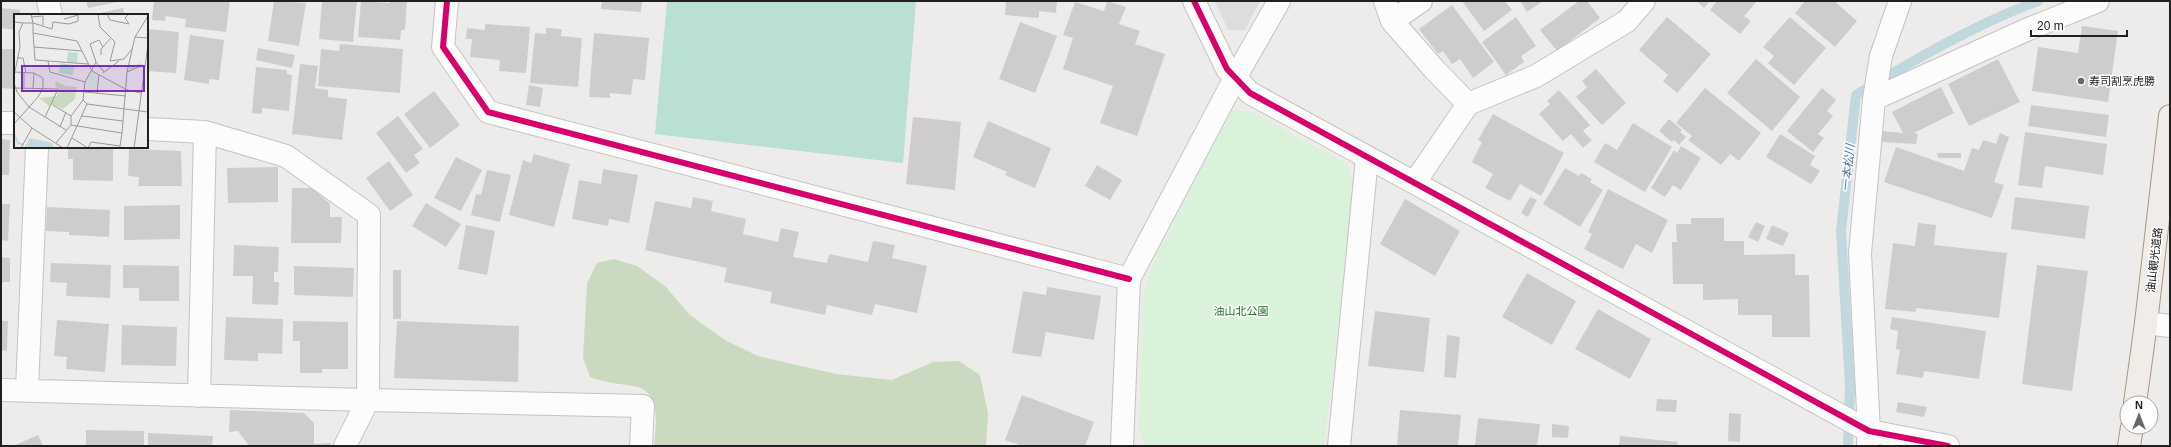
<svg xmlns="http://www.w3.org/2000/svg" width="2171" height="447" font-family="Arial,'Noto Sans JP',sans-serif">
	<rect width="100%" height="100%" fill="#eeecea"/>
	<path fill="#cadac1" d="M614,259L637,266L665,286L690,315L725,340L758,356L836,374L892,380L933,362L959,361L980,375L988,414L986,446H654C656,425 662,390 633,386C616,383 606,383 590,377L583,358L587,283L597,263Z"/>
	<path fill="#daf1da" d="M1231,111H1250L1347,164L1355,184L1324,446H1145L1139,429L1142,298L1150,269Z"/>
	<path fill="#b9e0d0" d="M667,1H916L903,163L655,134Z"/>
	<path fill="#dedddc" d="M1215,1H1260L1245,30H1228Z"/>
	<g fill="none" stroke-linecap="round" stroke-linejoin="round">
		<path stroke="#c0d8de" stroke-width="10" d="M1848,446L1850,386L1841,231L1856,95C1914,60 1974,25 2038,1"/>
	</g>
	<path fill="#cfcdcb" d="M86,1H116L117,2L88,8Z
		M154,1H230L226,32L185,27L186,19L166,16L165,21L152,20Z
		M274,1L306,3L299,46L268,41Z
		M322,1H357L353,42L319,39Z
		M361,1L390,3V1H407L405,30H401L400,40L358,37Z
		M602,1H642L641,12L601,9Z
		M1006,1H1057L1056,13L1039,11V18L1005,15Z
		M1107,1L1126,7L1119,24L1140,31L1135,44L1165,54L1137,136L1100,123L1113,86L1063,69L1073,38L1063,35L1075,2L1104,11Z
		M1462,1H1505L1512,10L1484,31Z
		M1520,1H1543L1527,12Z
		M1579,1H1587L1600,18L1557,51L1540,30Z
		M1697,1H1710L1704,8Z
		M1717,1H1757L1744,16L1751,21L1740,34L1710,10Z
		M1805,1H1834L1857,21L1835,47L1795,13Z
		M1452,5L1494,62L1473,78L1460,59L1452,64L1443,51L1438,54L1419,29Z
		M1,8L20,10V15H15V30L1,28Z
		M123,8L125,15H96V14Z
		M1516,17L1536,46L1521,56L1524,62L1506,75L1482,42Z
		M1667,17L1711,54L1677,93L1663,81L1668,75L1639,50Z
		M1790,17L1826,48L1794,85L1768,63L1774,56L1763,47Z
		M1020,22L1057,36L1035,93L999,79Z
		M485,24L530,27L526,73L499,71L500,60L470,57L472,39H466L467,28L485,30Z
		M2082,26L2118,31L2108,102L2032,91L2038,47L2078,53Z
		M546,28L562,29L561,36L582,38L578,87L530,83L535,33L546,34Z
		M147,29L179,32L176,73L147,71Z
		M594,33L649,38L645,80L633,79L631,95L610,93V98L589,97Z
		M190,35L224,40L219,80L209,79V84L184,80Z
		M340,44L403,49L400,93L318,86L321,49L339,51Z
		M258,48L295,55L292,68L256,60Z
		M1,49H15V89L1,88Z
		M1756,59L1800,97L1772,131L1727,93Z
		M1998,59L2020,102L1969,126L1948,84Z
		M300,64L318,66L315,88L328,90V97L347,99L342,140L292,134Z
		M256,67L287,70V74L292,75L289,111L262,108V114L252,113Z
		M1596,69L1626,103L1602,125L1576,97L1587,87L1582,81Z
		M529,85L543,88L540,107L526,105Z
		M1941,87L1954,113L1914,133L1918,134L1916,144L1880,142L1881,131L1903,133L1892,112Z
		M1705,88L1761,133L1739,161L1730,154L1721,165L1688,140L1692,136L1676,123Z
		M1822,88L1836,100L1827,111L1833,116L1818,134L1824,138L1813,152L1787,131Z
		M1559,90L1590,125L1583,131L1592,140L1583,148L1571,134L1563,141L1539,114L1550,104L1547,101Z
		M434,91L460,125L430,148L404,114Z
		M2031,105L2109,115L2106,137L2028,126Z
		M1493,114L1564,153L1541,196L1520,184L1510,201L1485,188L1493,174L1472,162L1482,142L1478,140Z
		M398,116L423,149L414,155L420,163L406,173L376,133Z
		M913,117L961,122L955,190L906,184Z
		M1669,119L1682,130L1680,132L1686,137L1679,145L1674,140L1672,142L1659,131Z
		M988,121L1051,148L1035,188L1005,175L1007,172L973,157Z
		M1633,123L1672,147L1645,192L1594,162L1605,143L1617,150Z
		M2025,132L2107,144L2103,175L2045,166L2042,188L2018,185Z
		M2000,133L2009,137L1994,182L2004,185L1992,218L1884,182L1896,147L1964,171L1972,148L1979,150L1983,140L1996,144Z
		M1780,134L1815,156L1810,165L1820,171L1811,184L1766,157Z
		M1,139L10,140L9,175H1Z
		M1681,146L1701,158L1681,190L1673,185L1665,197L1651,188L1674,150L1677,153Z
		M68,147H113V181L73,180V159H68Z
		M129,149L181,151L182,186H138L139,177L128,176Z
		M1937,153H1961V158H1938Z
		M534,154L570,164L554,227L509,215L523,160L531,163Z
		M456,157L482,170L461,211L434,198Z
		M389,161L413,195L390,211L366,178Z
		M1097,165L1122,180L1110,200L1085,186Z
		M278,167V202L228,203L227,168Z
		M1565,168L1579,176L1581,173L1592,179L1590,182L1603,190L1580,227L1543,204Z
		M603,169L638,175L629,223L609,219L608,226L572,219L579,180L601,184Z
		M487,170L511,175L500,222L471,215L476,194L481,195Z
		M292,188H312L330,204V217H342L341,243H291Z
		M1608,189L1668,220L1652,253L1636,244L1623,269L1584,249L1592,234L1588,232Z
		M693,197L713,201L711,211L746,219L743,234L778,242L781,228L799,232L793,257L827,263L829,254L868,262L873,241L895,245L892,258L927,266L917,313L875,304L872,315L827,305L825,315L770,303L772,292L724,282L727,268L645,250L655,201L691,208Z
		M1530,197L1537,200L1528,217L1521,213Z
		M2015,197L2089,206L2085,239L2011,229Z
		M1405,199L1460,231L1435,276L1380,244Z
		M426,203L461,224L446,247L412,226Z
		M1,204H10L8,241L1,240Z
		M180,205V239L124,240V206Z
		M47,207L110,210L109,237L69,235V232L46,231Z
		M1691,218H1724V241H1744V255L1795,254V275H1809L1810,337H1772V315H1738V299L1703,300V284H1673L1672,242H1677L1676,224H1691Z
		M1756,222L1765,226L1758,242L1748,237Z
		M1918,223L1936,225L1934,245L2007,253L1999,318L1916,308V312L1885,309L1893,243L1915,246Z
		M466,225L495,231L487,275L458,269Z
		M1772,225L1789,233L1783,246L1766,239Z
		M234,245L279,247L278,272H274V282H279L278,305L252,304L253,276H233Z
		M1,257L10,258V282H1Z
		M51,263L111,265L110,298L66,296L67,283L50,282Z
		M123,265L179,266V301H139V288H123Z
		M2037,265L2088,271L2072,391L2022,384Z
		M294,266L354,268L353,297L294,295Z
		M393,270H401V319H393Z
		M1527,273L1576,301L1552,345L1502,317Z
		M1047,287L1101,296L1094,340L1046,332L1041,357L1012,353L1023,291L1046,295Z
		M1598,309L1651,339L1630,379L1575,349Z
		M1375,311L1430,318L1424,372L1368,366Z
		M226,317L283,319L282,354L258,353V361L224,360Z
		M1892,317L1986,331L1979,379L1924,371L1923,378L1896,374L1900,350L1896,349L1898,331L1890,329Z
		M57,320L109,324L105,372L66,369L67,357L54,356Z
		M1,321H8L7,351L1,350Z
		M293,321L348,322V369H322V373H300V341H293Z
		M397,321L519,326L518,382L394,378Z
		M122,325L177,327L176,366L121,365Z
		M1447,335L1460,337L1456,378L1444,377Z
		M1022,395L1094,422L1085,446H1022L1005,440Z
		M1657,399L1677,400L1676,412L1656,411Z
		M1898,402L1927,407L1924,417L1896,412Z
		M230,410L304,413L314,423V444L331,443L330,446H249L238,431L229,432Z
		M1400,410L1461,415L1458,446H1397Z
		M1729,413L1741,414L1740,442L1728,441Z
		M1478,418L1540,424L1537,446H1475Z
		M1552,424L1569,426L1568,438L1552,437Z
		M86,430L144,431V446H86Z
		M148,433L213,436L212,446H148Z
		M38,435L43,446H13Z
		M1620,436L1678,442L1677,446H1619Z"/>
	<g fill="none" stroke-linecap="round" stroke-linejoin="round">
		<defs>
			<path id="minor" d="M48,1L51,15
				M447,1L443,47L488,112L1129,279
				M1194,1L1227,69L1250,93L1869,431L1948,446
				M1385,1L1392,21L1434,69L1468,104
				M1392,21L1421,1
				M1874,99L2026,30L2098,1
				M1,123H15
				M147,129L205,132L286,156L369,215L368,400L345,446
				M1415,182L1468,104L1536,76L1627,21L1644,1
				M2146,323L2170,326
				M1,390L368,400L643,406L641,446
				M27,390L37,147
				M199,396L205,132
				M1868,443L1869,431L1860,253L1874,99L1881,56L1900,1
				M1122,446L1129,279L1235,78L1279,1
				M1339,446L1367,158"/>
			<path id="major" d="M2135,403L2146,323L2170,116
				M2129,446L2132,427"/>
		</defs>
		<use href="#minor" stroke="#c4c3c2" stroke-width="24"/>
		<use href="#major" stroke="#a29988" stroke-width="24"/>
		<use href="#minor" stroke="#fcfcfc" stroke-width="22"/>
		<use href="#major" stroke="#f1ece7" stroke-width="22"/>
		<defs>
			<path id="cycleway" d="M447,1L443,47L488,112L1129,279
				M1194,1L1227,69L1250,93L1869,431L1948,446"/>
		</defs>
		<use href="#cycleway" stroke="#fff" stroke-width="8"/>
		<use href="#cycleway" stroke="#d6006c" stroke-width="6"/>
	</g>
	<circle fill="#686767" stroke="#fff" stroke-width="1.5" cx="2081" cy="81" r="4"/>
	<g text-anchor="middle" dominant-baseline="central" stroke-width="3" stroke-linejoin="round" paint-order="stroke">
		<g font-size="11" fill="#202020" stroke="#fff" text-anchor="start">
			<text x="2089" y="81">寿司割烹虎勝</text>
		</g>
		<g font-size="11" fill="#202020" stroke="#fff">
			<text transform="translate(2154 260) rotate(-83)">油山観光道路</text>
		</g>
		<g font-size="11" fill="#17751f" stroke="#fff">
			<text x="1241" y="311">油山北公園</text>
		</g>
		<g font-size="12" font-style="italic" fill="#5279a0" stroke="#fff">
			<text transform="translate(1848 168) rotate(-84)">一本松川</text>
		</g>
	</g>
	<g transform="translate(14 14)">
		<rect width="134" height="134" fill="#eeecea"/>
		<path d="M42,67L51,72L63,73L61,85L49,95L40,91L35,92L25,84L43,82L45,75L41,72Z" fill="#cadac1"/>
		<path d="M77,58L84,61L82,78L72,76Z" fill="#daf1da"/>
		<path d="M54,38L64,39L63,49L53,48ZM46,49L60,51L59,61L45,59Z" fill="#b9e0d0"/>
		<path d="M16,124L38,129L40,134H10Z" fill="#c0d8de"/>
		<path fill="none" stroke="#c0d8de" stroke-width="2" d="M115,55L127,50M0,120L4,129L10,131"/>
		<path fill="none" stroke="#9c9a99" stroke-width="1" d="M17,0L19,9L38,15L39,8L55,10L64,7V1L50,5M84,0L86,13L101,28L96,47L110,45L118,35M93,0L96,6L115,10L111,4L115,0M17,3L29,2V11M0,8L9,9L5,18L6,33L0,62M9,9H19V19L63,27L78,57L113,76L127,79M19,19L21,46L74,50M121,23L134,2M20,33L68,37M87,41V35L96,25M3,44H9L12,59M34,47L36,58L71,68M82,48L76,30L85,26L89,33M0,58L20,59L29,64V74L24,83L0,110M113,58L129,51M89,59L105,47M0,69L3,78L15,93L52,116M1,74L44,75L31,103M10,74V59M19,74L20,59M71,78L112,82M83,79L85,61M73,90L134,98M39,91L57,102M0,98L18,114L49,134M68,102L109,107M57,111L108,119L106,132M46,113L52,98M108,119L113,58L121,23L134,24M58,124L74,134M42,129L57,111V102L69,86M7,134L18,114M53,134L73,90L69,86L71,68L82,48L90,58M74,134L77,128L106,132V134M120,134L134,30"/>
		<path fill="#7b2cbf" fill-opacity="0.15" stroke="#7b2cbf" stroke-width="2" d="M8,52H130V77H8Z"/>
		<rect width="134" height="134" fill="none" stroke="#202020" stroke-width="2"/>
	</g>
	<rect width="2171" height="447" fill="none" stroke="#202020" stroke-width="4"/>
	<g transform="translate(2139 415)"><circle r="19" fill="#ffffff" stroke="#a6a6a6"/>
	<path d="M0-3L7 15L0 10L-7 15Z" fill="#686767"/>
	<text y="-6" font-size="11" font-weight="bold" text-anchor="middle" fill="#202020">N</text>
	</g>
	<path d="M2031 30v6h96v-6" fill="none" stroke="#202020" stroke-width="2"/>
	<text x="2037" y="30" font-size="12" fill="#202020" stroke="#ffffff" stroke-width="3" paint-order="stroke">20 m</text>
</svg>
